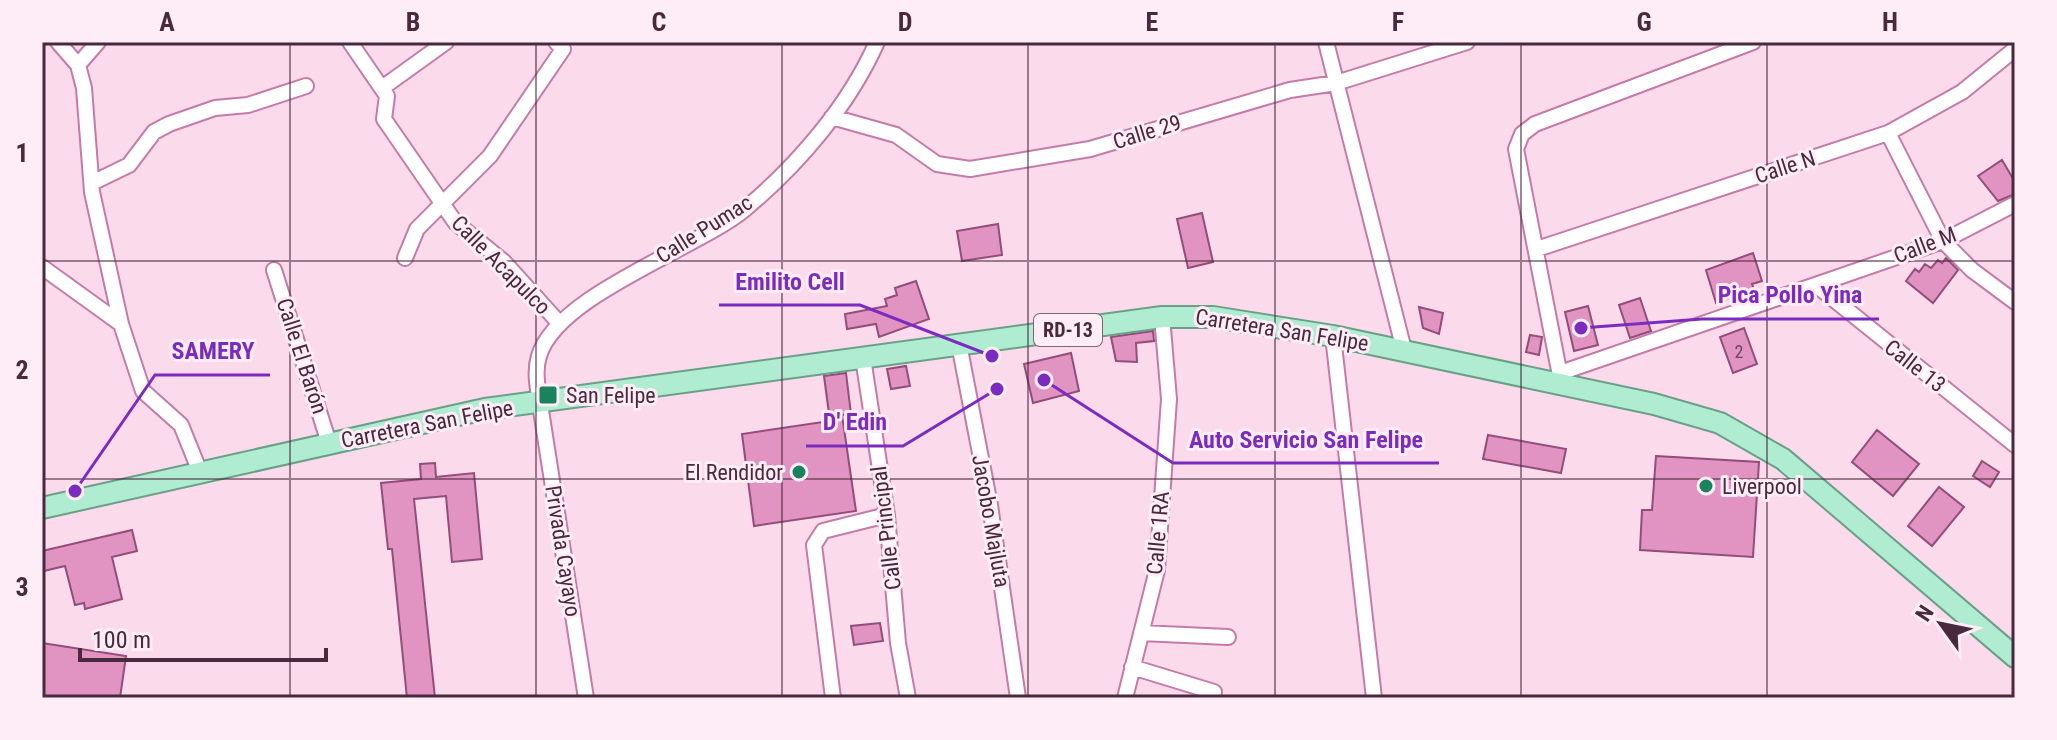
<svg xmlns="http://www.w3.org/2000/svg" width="2057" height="740" font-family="'Roboto Condensed',sans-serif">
	<rect width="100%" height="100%" fill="#fbdaec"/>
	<path fill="#e194c2" stroke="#924d78" stroke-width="2" d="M2002,160L2015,182V194L1998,201L1978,176Z
		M1202,213L1213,262L1188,268L1177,219Z
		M998,224L1002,255L962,261L957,231Z
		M1753,253L1762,281L1752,284L1754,289L1716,303L1706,270Z
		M1946,258L1958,270L1933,303L1906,281L1915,269L1919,272L1925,264L1931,268L1938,260L1942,263Z
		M916,281L929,319L879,337L876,324L847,329L845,314L887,306L885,299L897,295L895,288Z
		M1640,298L1651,331L1630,338L1619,305Z
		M1588,306L1598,345L1574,351L1565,312Z
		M1419,307L1443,313L1439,334L1423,328Z
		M1744,328L1757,364L1733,373L1720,337Z
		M1153,331L1154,341L1136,343L1137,362L1116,361L1111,337Z
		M1530,335L1542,337L1539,355L1526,352Z
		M1071,353L1079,391L1033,403L1024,364Z
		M906,366L910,386L891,389L887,369Z
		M846,373L851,414L842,415L856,511L754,526L742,434L830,421L824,376Z
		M1877,430L1919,464L1893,496L1852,462Z
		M1488,435L1566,449L1561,473L1483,459Z
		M1656,456L1759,462L1753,557L1640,550L1642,510H1652Z
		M1982,461L1999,472L1990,487L1973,476Z
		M435,463L436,477L474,473L482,559L452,562L446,496L414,499L435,698H407L392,549H388L381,483L421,479L420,464Z
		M1939,487L1964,507L1932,546L1908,526Z
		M132,530L137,551L112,557L122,599L85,609L84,603L75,605L65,566L44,571L42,551Z
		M880,623L883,641L854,645L851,626Z
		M42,643L126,656L120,698H42Z"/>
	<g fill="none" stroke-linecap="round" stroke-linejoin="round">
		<defs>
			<path id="minor" d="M58,42L78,65L84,88L92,192L121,324L143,391L181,425L200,472
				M350,42L387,96L384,119L455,222L504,262L560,324
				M1326,42L1404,350
				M78,65L98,42
				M382,88L446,42
				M832,117L896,135L937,164L970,169L1090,149L1290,90L1336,83L1467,42
				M1888,133L1943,241L1972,270L2015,302
				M92,183L129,165L154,132L169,124L215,108L248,105L306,86
				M1537,249L1888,133L1962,92L2015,49
				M405,258L417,229L490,156L563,49L556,42
				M42,267L121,324
				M274,270L329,443
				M1816,285L2015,445
				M1333,336L1374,698
				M959,344L990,505L1018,698
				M863,358L887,515L898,643L908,698
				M1560,373L1943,241L2015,204
				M1562,386L1516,149L1522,134L1535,124L1753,42
				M1141,633L1228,637
				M1132,667L1214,692
				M586,698L540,404C538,388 534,372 539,356C557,295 698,248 745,209C799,164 849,105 877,42
				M833,698L814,545L823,531L887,515
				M1125,698L1157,570L1169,399L1162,317"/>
			<path id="primary" d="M42,508L485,409L1162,317H1213L1333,336L1654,404L1720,423L1783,459L2015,657"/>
		</defs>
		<use href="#minor" stroke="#c57ba8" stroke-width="18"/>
		<use href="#primary" stroke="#6aa089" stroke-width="24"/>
		<use href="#minor" stroke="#fff" stroke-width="14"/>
		<use href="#primary" stroke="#b0ecd1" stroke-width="20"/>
	</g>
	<path fill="none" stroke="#49293c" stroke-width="2" stroke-opacity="0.55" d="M290,42V698M536,42V698M782,42V698M1028,42V698M1275,42V698M1521,42V698M1767,42V698M42,261H2015M42,479H2015"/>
	<g fill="#1a825c" stroke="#feedf6" stroke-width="3">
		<rect x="538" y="385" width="20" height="20" rx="4"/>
		<circle cx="799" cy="472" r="8"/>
		<circle cx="1706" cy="486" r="8"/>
	</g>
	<g text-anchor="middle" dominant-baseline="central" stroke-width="6" stroke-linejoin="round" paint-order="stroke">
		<g font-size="18" fill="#6f445e">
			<text x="1739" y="351">2</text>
		</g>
		<rect fill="#feedf6" stroke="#7f6474" stroke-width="2" x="1034" y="314" width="68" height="32" rx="6"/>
		<g font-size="20" font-weight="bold" fill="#49293c">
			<text x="1068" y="330">RD-13</text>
		</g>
		<g font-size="22" fill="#49293c" stroke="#feedf6">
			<text transform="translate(1147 132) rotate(-17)">Calle 29</text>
			<text transform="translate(1785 167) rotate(-18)">Calle N</text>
			<text transform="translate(704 229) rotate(-32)">Calle Pumac</text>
			<text transform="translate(1925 245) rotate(-21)">Calle M</text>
			<text transform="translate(501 265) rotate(45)">Calle Acapulco</text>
			<text transform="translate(1282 330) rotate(9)">Carretera San Felipe</text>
			<text transform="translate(302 356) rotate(72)">Calle El Barón</text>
			<text transform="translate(1915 366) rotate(38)">Calle 13</text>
			<text transform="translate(427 424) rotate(-11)">Carretera San Felipe</text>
			<text transform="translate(991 521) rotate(80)">Jacobo Majluta</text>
			<text transform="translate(886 528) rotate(-97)">Calle Principal</text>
			<text transform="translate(1158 533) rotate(-85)">Calle 1RA</text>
			<text transform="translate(563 551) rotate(81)">Privada Cayayo</text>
		</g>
		<g font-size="22" fill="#49293c" stroke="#feedf6" text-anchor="start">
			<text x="566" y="395">San Felipe</text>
			<text x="783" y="472" text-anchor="end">El Rendidor</text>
			<text x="1722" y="486">Liverpool</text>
		</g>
	</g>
	<path fill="none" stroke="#7b2cbf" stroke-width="3" d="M992 356L860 305H719M1581 328L1702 319H1879M75 491L155 375H270M997 389L903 446H806M1044 380L1173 463H1439"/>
	<g fill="#7b2cbf" stroke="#feedf6" stroke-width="3">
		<circle cx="992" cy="356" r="8"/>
		<circle cx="1581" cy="328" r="8"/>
		<circle cx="75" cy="491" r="8"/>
		<circle cx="997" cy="389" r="8"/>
		<circle cx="1044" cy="380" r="8"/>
	</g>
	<g font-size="24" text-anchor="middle" font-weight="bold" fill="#7b2cbf" stroke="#feedf6" stroke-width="6" stroke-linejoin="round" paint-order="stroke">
		<text x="790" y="290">Emilito Cell</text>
		<text x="1790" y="303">Pica Pollo Yina</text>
		<text x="213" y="359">SAMERY</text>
		<text x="855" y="430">D' Edin</text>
		<text x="1306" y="448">Auto Servicio San Felipe</text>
	</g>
	<rect width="2057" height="740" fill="none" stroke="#feedf6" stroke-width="88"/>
	<g transform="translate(1941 624) rotate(303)" stroke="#feedf6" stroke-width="6" paint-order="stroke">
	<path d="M0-6L14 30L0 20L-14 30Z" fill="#49293c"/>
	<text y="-12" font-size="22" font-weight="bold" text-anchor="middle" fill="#49293c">N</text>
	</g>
	<path d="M80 648v12h246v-12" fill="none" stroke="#49293c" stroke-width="4"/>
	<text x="92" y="648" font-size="24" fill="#49293c" stroke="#feedf6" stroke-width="6" paint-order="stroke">100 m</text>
	<rect x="44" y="44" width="1969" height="652" fill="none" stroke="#49293c" stroke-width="3"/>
	<g font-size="26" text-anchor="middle" font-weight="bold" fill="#49293c">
		<text x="167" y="31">A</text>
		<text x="413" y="31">B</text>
		<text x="659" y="31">C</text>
		<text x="905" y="31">D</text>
		<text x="1152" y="31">E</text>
		<text x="1398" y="31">F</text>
		<text x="1644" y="31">G</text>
		<text x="1890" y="31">H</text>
		<text x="22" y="162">1</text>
		<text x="22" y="379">2</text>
		<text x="22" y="596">3</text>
	</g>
</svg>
